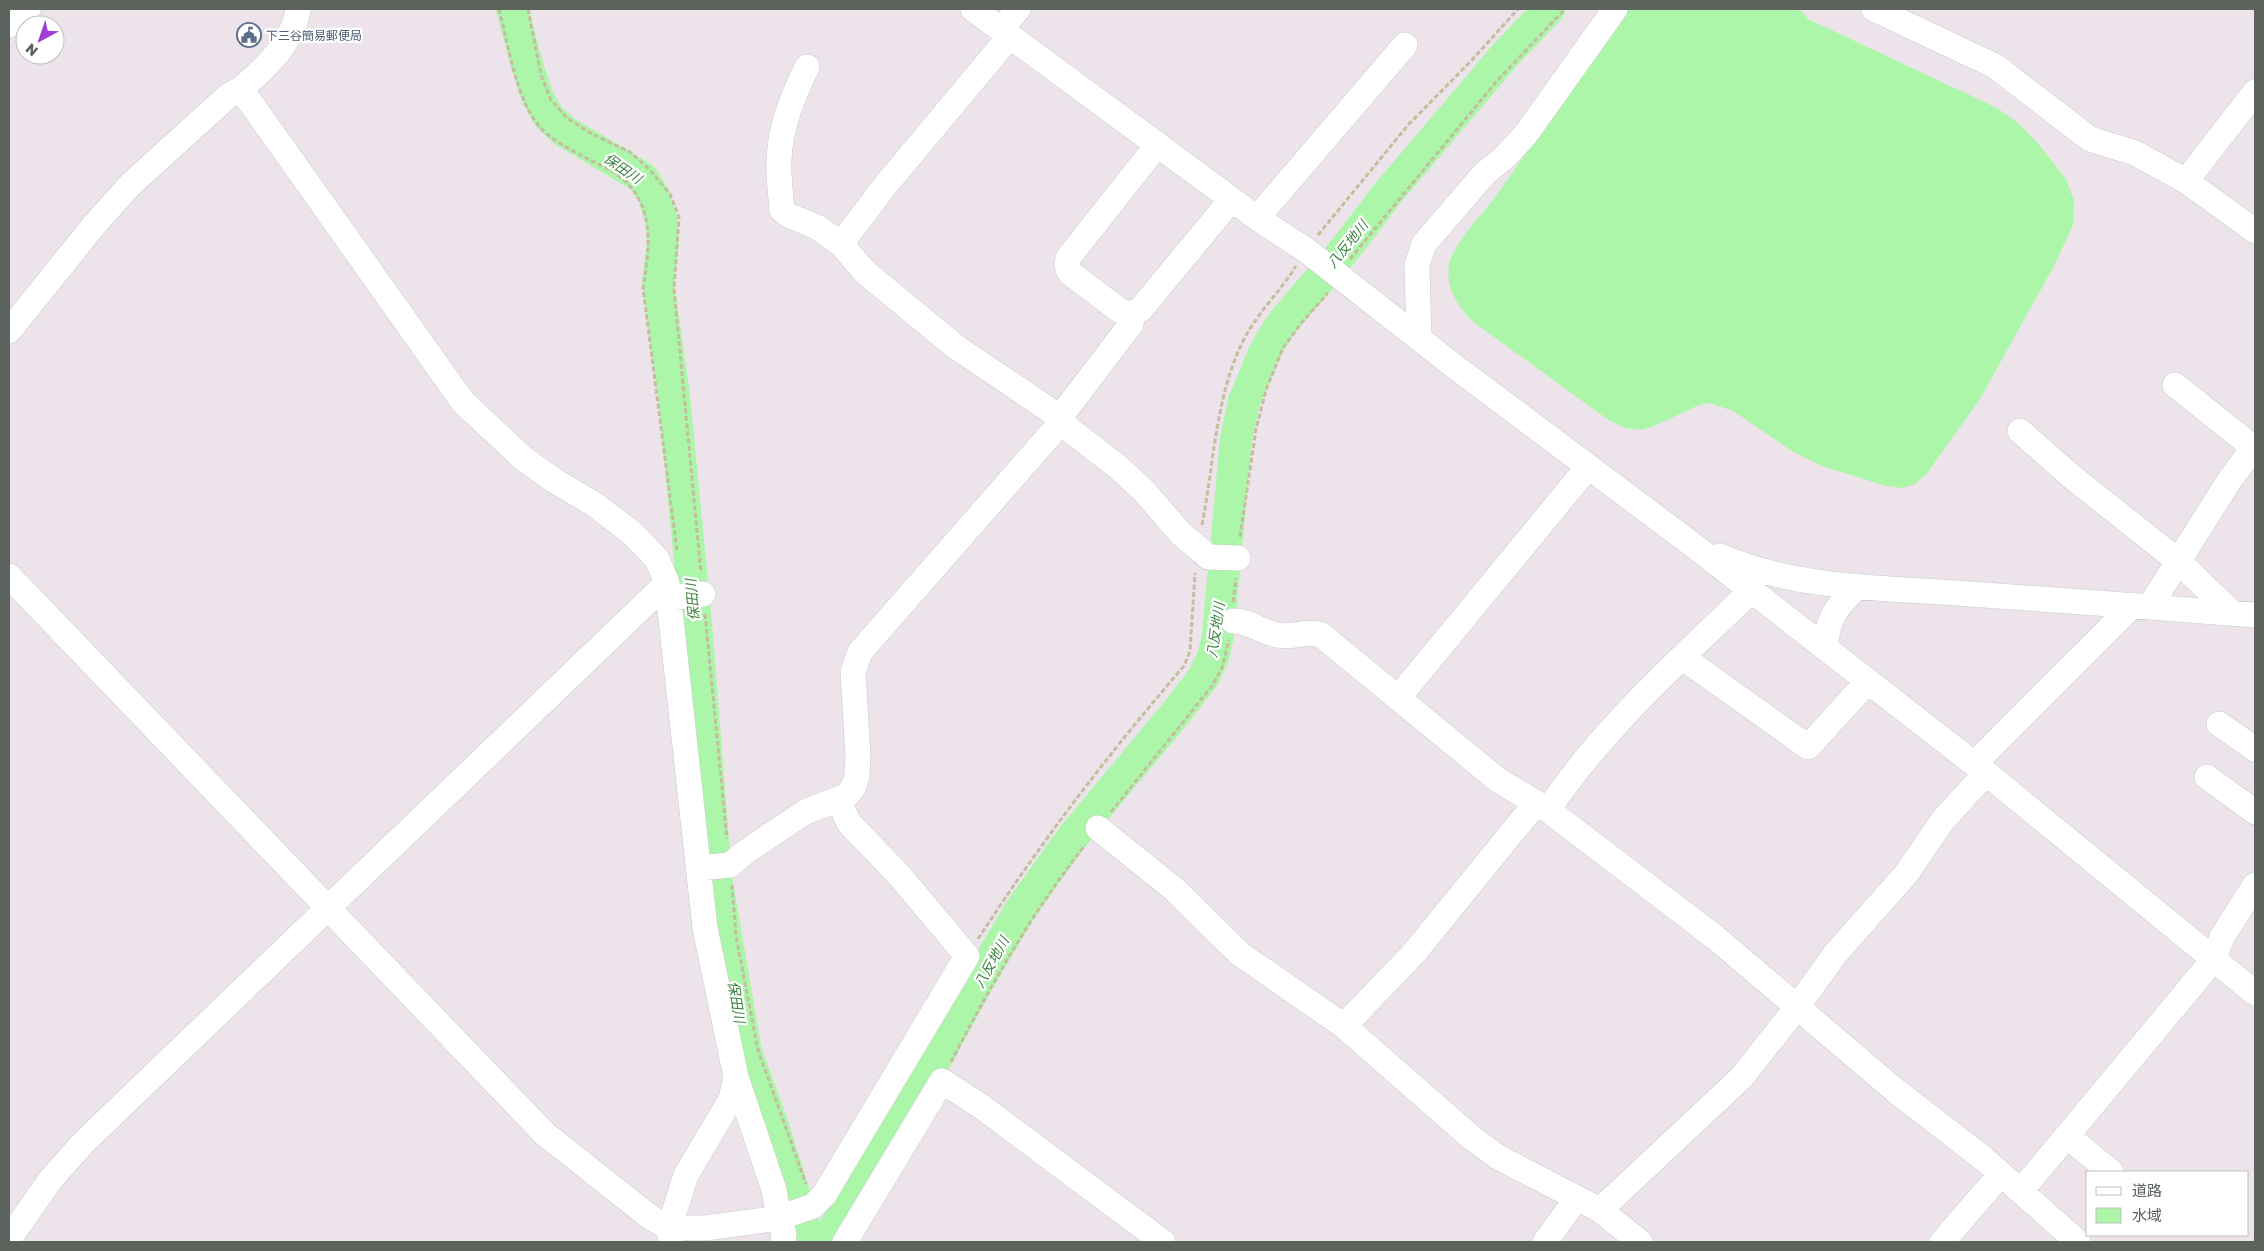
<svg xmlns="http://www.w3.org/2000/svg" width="2264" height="1251" font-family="'Golos Text','Noto Sans JP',sans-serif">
	<rect width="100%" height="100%" fill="#ede3ea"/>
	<path fill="#acf6aa" d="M1628,9H1794L1802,11L1808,19L1997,108L2018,123L2036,141L2066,179L2074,201L2073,225L2055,264L1980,399L1927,473L1915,484L1902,488L1886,486L1822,466L1792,451L1733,411L1710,403L1699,405L1652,427L1639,430L1625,428L1607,419L1476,324C1459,310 1443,286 1450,261C1458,237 1482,216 1496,196C1540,133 1584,71 1628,9Z"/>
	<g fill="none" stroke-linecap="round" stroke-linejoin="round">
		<path stroke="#acf6aa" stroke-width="32" d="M512,9L528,68L538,98L549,117L564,131L643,178L654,196L662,222L663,243L658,282L674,396L695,612L716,877L746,1052L772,1123L809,1242
			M826,1242L907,1112L979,980L1021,909L1071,839L1175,714L1203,678L1213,657L1218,635L1236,439L1244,401L1265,351L1279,327L1346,248L1388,193L1506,54L1549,9"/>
		<defs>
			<path id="minor" d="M973,9L1257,218L1306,250L1454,366L1693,545L1986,773L2255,993
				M1874,9L1995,66L2090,139L2135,153L2186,181L2255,231
				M9,25L28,9
				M1001,30L1018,9
				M807,67C793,96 780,127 779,160C778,176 781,194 782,210L788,215L817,227L841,244L865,272L956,347L1051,411L1065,426L1118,467L1144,491L1181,534L1203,552L1208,557L1238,558
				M241,89C265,68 294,42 298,9
				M1158,144L1068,258C1067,264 1066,267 1070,273L1119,310L1128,314L1140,310L1231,200
				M2186,181L2255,92
				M1257,218L1405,45
				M841,244L884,187L1010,36
				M9,331L95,224L131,184L228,96L241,89L463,402L524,459L555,481L594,504L632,533L657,559L667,583L84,1142L51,1179L9,1239
				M1419,339L1417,265L1424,244L1485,173L1505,157L1526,134L1615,9
				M2175,385L2254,448
				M2020,431L2071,476L2178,561L2232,613
				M1720,556C1793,588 1878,588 1956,593C2056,600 2155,607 2255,615
				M9,576L545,1134L650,1217L669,1228L686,1175L731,1099L736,1077L705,928L667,583
				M669,598L703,594
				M2150,606L2229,481L2255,446
				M1233,621C1250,621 1261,632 1277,635C1292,638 1304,631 1320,634L1498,780L1548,810L1716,938L1896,1091L1984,1159L2078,1242
				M1825,648C1828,617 1836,607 1858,586
				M1682,657L1808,747L1868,681
				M1398,698L1588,467
				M2219,724L2255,749
				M1974,764L2133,605
				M2207,777L2255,812
				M1548,810C1604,726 1680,660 1752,590
				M1098,828L1174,889L1240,954L1344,1026L1472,1138L1498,1157L1600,1210L1640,1242
				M699,868L730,865L744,853L805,812L846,796L853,788L857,776L858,756L853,672L860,652L1057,427L1064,412L1131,324L1133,313
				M1344,1026L1414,953L1536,803
				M2067,1136L2111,1172
				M2021,1191L2214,959L2222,937L2255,885
				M1600,1210L1742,1077L1797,1007L1836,953L1906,874L1943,820L1986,773
				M671,1242L669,1228H705L779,1218L774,1190L736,1077
				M783,1242L784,1234L779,1218L813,1206L824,1195L967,956L899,875L849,823L838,799
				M845,1242L942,1081L982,1107L1163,1242
				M1545,1242L1577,1198
				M1942,1242L2001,1174"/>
		</defs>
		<use href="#minor" stroke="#c7cdc8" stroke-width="26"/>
		<path stroke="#c4be9e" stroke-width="3" stroke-dasharray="5 2.5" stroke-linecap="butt" d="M499,9C508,43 516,101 540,127C552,141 572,150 588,159C596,163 606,168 615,173C656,201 650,245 643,288L677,551
			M528,9L541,75L551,100L567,118L592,134L630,152L649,169L670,194L679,217L674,289L701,573
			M1318,235L1408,125L1472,60L1518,9
			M1350,259L1496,82L1565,9
			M1202,525C1214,464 1215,398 1243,341C1257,313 1280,292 1296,266
			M1240,537L1256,429L1266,390L1283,348L1303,321L1328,293
			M1233,602L1236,578
			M705,614L727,839
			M1111,812L1212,686L1222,668L1229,640
			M732,885L736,936L758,1050L806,1184
			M978,939C1040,843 1109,753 1184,666L1190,651L1195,573
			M951,1062C991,985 1031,914 1085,845"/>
		<use href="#minor" stroke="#fff" stroke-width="25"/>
	</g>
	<defs>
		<symbol id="civic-ring" viewBox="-11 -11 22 22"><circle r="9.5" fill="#fff" stroke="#5c6f8a" stroke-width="1.5"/><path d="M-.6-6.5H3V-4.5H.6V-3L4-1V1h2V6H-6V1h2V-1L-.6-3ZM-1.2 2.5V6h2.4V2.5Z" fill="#5c6f8a"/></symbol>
	</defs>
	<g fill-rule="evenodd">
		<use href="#civic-ring" x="235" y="21" width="28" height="28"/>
	</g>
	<g text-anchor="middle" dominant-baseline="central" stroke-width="4.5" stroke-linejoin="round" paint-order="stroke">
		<g font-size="12" fill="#4e5e75" stroke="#fff" text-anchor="start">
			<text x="266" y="35">下三谷簡易郵便局</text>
		</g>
		<g font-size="14" font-style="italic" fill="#3c8540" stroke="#fff">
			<text transform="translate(623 168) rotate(34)">保田川</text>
			<text transform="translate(1347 244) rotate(-51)">八反地川</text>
			<text transform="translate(692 600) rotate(-95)">保田川</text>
			<text transform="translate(1215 630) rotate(-82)">八反地川</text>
			<text transform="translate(991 962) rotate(-61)">八反地川</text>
			<text transform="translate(737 1002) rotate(81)">保田川</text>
		</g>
	</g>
	<rect width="2264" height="1251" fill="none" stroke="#5b635c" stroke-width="20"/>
	<rect x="2086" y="1171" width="162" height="65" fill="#ffffff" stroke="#bdc1be"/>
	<rect x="2096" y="1187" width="25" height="8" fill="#ffffff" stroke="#bdc1be"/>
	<text x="2132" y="1196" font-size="15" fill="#5b635c">道路</text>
	<rect x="2096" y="1208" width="25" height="15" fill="#acf6aa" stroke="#bdc1be"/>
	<text x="2132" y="1221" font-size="15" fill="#5b635c">水域</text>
	<g transform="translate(40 40) rotate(220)"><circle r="24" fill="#ffffff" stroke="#bdc1be"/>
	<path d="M0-4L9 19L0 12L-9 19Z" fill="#9d3ed8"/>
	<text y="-8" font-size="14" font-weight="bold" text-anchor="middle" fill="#5b635c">N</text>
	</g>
</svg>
